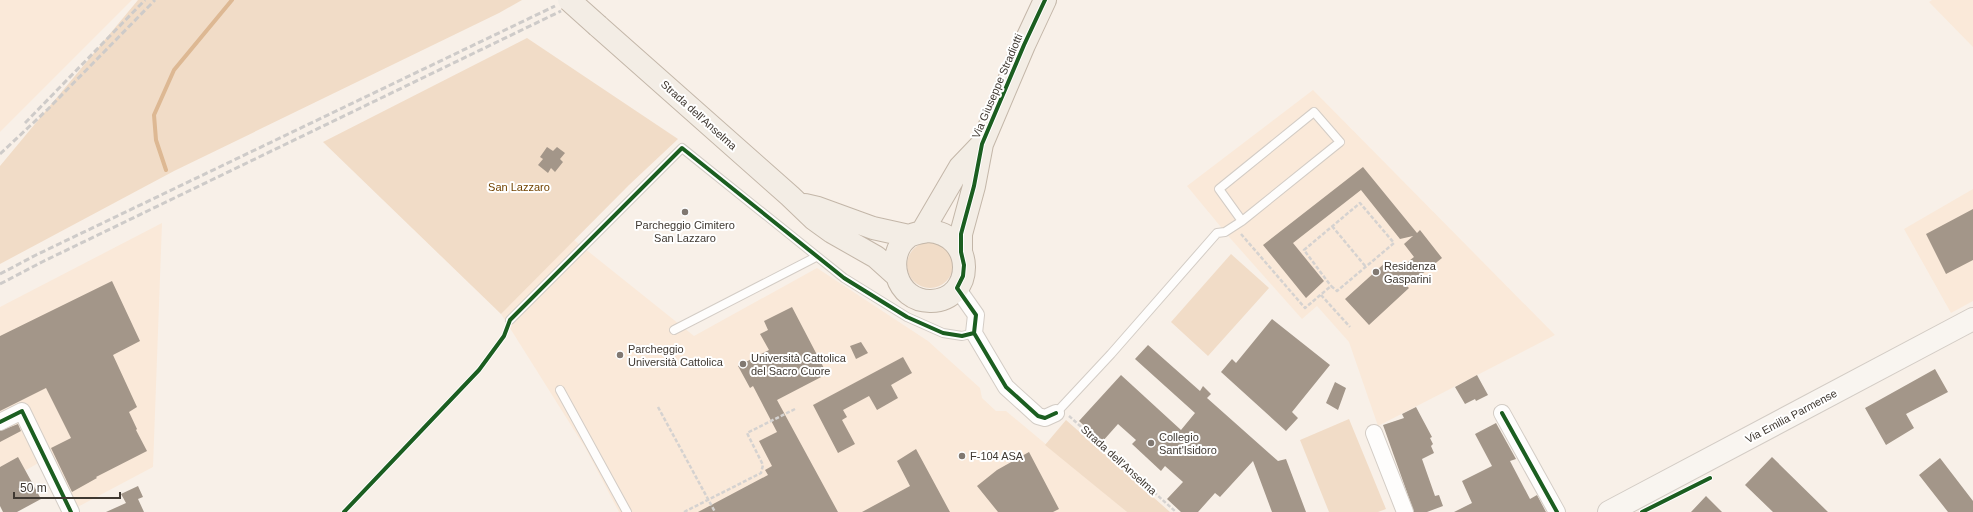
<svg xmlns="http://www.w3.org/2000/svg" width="1973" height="512" font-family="Arial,sans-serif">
	<rect width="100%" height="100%" fill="#f8f0e8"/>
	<path fill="#fae9d9" d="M0,0H132L0,132Z
		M1932,0H1973V47L1929,2Z
		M1313,90L1555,335L1378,426L1349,342L1317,306L1302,319L1230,238L1187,186Z
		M1973,189V301L1951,313L1904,229Z
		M162,223L153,467L70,511L47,458L0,485V307Z
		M574,240L694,336L817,268L928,341L980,388L982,398L996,411H1006L1127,512H619L586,449L501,314Z"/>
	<path fill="#f1dcc7" d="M138,0H522L499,13L174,171L0,264V166Z
		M527,38L678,139L629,185L501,314L323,142Z
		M907 265a23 23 0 1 1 46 0a23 23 0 1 1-46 0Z
		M1231,254L1269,288L1208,356L1171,322Z
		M1349,419L1386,509L1378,512H1329L1300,440Z
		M1066,420L1170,512H1127L1045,445Z"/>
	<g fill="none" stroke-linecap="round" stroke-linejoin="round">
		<path stroke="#ddb893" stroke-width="4" d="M166,170L156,140L154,115L174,70L232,0"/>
	</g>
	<path fill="#a39689" d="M547,147L553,151L557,147L565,153L560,159L563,162L555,172L551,168L548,173L538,165L543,159L540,157Z
		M1363,167L1417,233L1420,230L1442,258L1407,286L1409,288L1369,325L1345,299L1387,261L1396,271L1414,257L1404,244L1413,236L1400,239L1361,190L1293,243L1324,281L1306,298L1263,245Z
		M1973,209V260L1946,274L1926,234Z
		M112,281L140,341L113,355L137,407L129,412L137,429L136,430L147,451L96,477L97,478L72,492L51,448L71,438L46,388L0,411V336Z
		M792,307L827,374L777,400L838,512H698L768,475L765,470L772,466L759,441L777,432L753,386L750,388L738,366L769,350L760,334L768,330L764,321Z
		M1272,319L1330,365L1292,412L1298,418L1286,431L1221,372L1232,359L1236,363Z
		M861,342L868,353L856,359L850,346Z
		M1148,345L1200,391L1203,386L1211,394L1207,398L1278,461L1286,459L1306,512H1272L1253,461L1220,497L1215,493L1198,512H1181L1167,499L1183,482L1165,466L1161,471L1132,444L1136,440L1118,424L1102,442L1079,421L1121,375L1181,430L1195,413L1135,359Z
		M903,357L912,373L891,385L898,398L877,410L869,396L843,410L847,417L842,420L855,444L838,453L813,405Z
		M1935,369L1948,392L1906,414L1914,428L1886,445L1865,408Z
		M1477,375L1488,395L1476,401L1475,399L1465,404L1455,387Z
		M1335,382L1346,388L1338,410L1326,403Z
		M1416,407L1432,437L1430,438L1433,444L1431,446L1434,453L1422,459L1435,496L1439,495L1443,506L1427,512H1414L1383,425L1404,418L1402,414Z
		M1496,423L1516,459L1510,461L1530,499L1537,495L1546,512H1454L1472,503L1462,481L1492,466L1475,434Z
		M18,424L21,431L0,442V431Z
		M916,449L950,512H862L910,486L897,461Z
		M1029,452L1059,509L1053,512H998L977,486L997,470Z
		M18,457L41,499L17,512H3L0,506V467Z
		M1772,457L1828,512H1773L1745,485Z
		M1940,458L1973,501V512H1948L1919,475Z
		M138,486L143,497L138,499L144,512H106L126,503L121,494Z
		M1706,496L1722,512H1691Z"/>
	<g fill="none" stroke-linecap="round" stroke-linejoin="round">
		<defs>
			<path id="service" d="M510,320L682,148L844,278L907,317L943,333L962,336L974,333
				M674,330L816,257
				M560,390L627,512
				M1056,413L1111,354L1217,233L1225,232L1242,221L1340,142L1314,112L1219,189L1242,221"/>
			<path id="minor" d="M957,288L976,315L974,333L1006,387L1038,416L1045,418L1056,413
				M1502,413L1557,512
				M0,422L22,411L71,512
				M1374,433L1405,512"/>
			<path id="secondary" d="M1609,512L1973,319"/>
			<path id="primary" d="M598,26L790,196L814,219L832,232L876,257L896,275
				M805,205L818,208L873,228L909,236
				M928,231C976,234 975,300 931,301C895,302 884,255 908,237C913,233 923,232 928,231Z
				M922,232L960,167L982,144
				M961,252V234L974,186L982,144L1024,45L1045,0"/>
		</defs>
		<use href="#service" stroke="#d3ccc5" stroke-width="10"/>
		<use href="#minor" stroke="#d3ccc5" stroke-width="18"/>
		<use href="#secondary" stroke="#d3ccc5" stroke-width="24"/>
		<use href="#primary" stroke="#c3b6a8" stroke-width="24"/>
		<path stroke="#d5d2d0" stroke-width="2.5" stroke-dasharray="4 2" stroke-linecap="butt" d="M1332,226L1366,267
			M1241,234L1305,308L1331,286L1337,291L1394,243L1360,203L1304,250L1331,286
			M1321,295L1350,327
			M658,407L715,512
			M1069,416L1176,512
			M684,512L761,473L763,465L747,433L795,409"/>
		<use href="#service" stroke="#fefdfc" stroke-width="8"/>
		<use href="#minor" stroke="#fefdfc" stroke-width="16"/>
		<use href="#secondary" stroke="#f9f5f0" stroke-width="22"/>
		<use href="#primary" stroke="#f3ede5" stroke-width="22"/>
		<path stroke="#cecbc9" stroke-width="3" stroke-dasharray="6 3" stroke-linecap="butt" d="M25,123L145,0
			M0,154L48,109L155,0
			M0,274L36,255L555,6
			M0,284L42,262L561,11"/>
		<defs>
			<path id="primary-bridge" d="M569,0L598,26"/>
		</defs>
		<use href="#primary-bridge" stroke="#c3b6a8" stroke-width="24" stroke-linecap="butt"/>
		<use href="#primary-bridge" stroke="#f3ede5" stroke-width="22"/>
		<defs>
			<path id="cycleway" d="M1045,0L1024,45L982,144L974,186L961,234V252L964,265L963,276L957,288L976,315L974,333L1006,387L1038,416L1045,418L1056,413
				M1502,413L1557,512
				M0,422L22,411L71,512
				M344,512L479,370L504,336L510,320L682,148L844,278L907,317L943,333L962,336L974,333
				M1642,512L1710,478"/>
		</defs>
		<use href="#cycleway" stroke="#fff" stroke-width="6"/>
		<use href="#cycleway" stroke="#1b5e20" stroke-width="4"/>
	</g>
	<g fill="#807871" stroke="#fff" stroke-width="1.5">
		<circle cx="685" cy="212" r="4"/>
		<circle cx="1376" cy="272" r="4"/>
		<circle cx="620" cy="355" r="4"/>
		<circle cx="743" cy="364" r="4"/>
		<circle cx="1151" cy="443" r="4"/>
		<circle cx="962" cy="456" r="4"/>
	</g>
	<g text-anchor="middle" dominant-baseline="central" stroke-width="4" stroke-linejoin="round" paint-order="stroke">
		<g font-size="11" fill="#3f3831" stroke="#fff">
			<text transform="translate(997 86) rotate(-67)">Via Giuseppe Stradiotti</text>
			<text transform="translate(699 115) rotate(42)">Strada dell'Anselma</text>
			<text transform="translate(1791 416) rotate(-28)">Via Emilia Parmense</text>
			<text transform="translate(1119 460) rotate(42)">Strada dell'Anselma</text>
		</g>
		<g font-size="11" fill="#724301" stroke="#fff">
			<text x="519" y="187">San Lazzaro</text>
		</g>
		<g font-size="11" fill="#3f3831" stroke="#fff" text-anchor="start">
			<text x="685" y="225" text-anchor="middle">Parcheggio Cimitero<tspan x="685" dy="13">San Lazzaro</tspan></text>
			<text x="1384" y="266">Residenza<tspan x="1384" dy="13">Gasparini</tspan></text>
			<text x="628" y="349">Parcheggio<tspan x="628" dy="13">Università Cattolica</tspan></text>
			<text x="751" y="358">Università Cattolica<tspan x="751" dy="13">del Sacro Cuore</tspan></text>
			<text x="1159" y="437">Collegio<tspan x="1159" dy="13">Sant'Isidoro</tspan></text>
			<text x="970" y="456">F-104 ASA</text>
		</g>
	</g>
	<path d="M14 492v6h106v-6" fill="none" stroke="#3f3831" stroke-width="2"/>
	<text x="20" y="492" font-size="12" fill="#3f3831" stroke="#ffffff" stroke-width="3" paint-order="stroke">50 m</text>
</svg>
